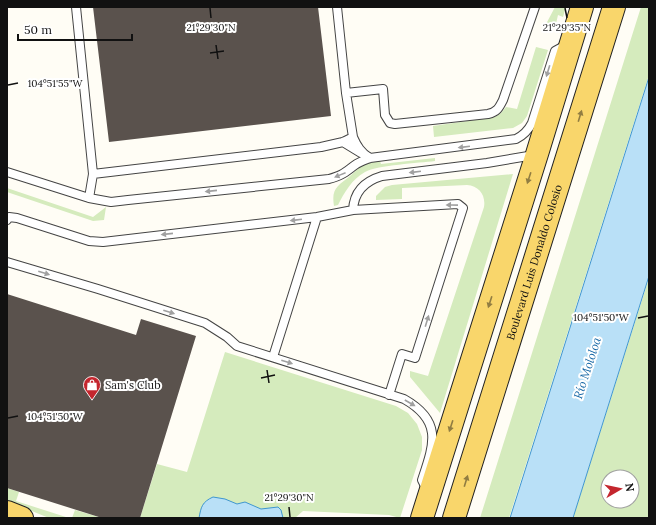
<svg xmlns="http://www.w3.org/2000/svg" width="656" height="525" font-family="Lora,serif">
	<rect width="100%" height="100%" fill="#fffdf5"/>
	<path fill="#d5ebbd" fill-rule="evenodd" d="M555,7H566L563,17L558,15L555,28L545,26Z
		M641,7H649V75L509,518H480Z
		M536,47L548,50L527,116L522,123L513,128L434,137L433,126L495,117L501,113L506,107L517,109Z
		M435,158V161C419,163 378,165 365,172C352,179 344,193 338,205L334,206C331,188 338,186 350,176C364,164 362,163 380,161L381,164Z
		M513,174L440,413L410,377V371L428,376L484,207C486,195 479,186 467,185L402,188V199L376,200V196L385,187L392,185Z
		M7,188L93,217L106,207L104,220L93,221L7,192Z
		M649,278V518H573ZM608,477H632V501H608Z
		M225,352L396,406L408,413L417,424L422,437V450L400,518L389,515L303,511L295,518H140L157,464L187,472Z
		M7,488L19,492L16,501L69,518H49L7,501Z
		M75,510L102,518H72Z"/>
	<path fill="#b9e0f7" stroke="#3f96cf" d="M649,77V276L573,518H510Z
		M213,497L225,499L237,504L245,502L261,509L278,507L281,510L283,518H199C201,507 202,502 213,497Z"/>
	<path fill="#5a524d" d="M93,7H318L331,116L109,142Z
		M7,294L136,335L141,319L196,336L140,518H102L7,488Z"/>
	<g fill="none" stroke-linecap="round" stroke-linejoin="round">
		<defs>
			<path id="lane" d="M76,7L93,174L321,147L343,142L353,137L346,93L337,7
				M346,93L383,89L385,115L390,123L395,124L488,114C497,112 499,108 503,100L535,7
				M353,137C357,146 361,153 370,158
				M343,142L361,153
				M7,172L89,198L93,174
				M89,198L111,202L128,200L329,179C343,175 344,173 355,165C359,162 365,160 370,158L516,139C524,135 528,131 532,123L555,51L566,45
				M353,210C354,191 365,181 382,176L487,163L534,155
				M7,220L9,217L17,218L89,241L103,242L317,217L353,210L458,204L463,208L415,358L402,354L389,395
				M7,262L98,289L205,323L227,337L237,346L404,399C443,421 434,444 422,480L427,490
				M273,357L317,217"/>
			<g id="primary">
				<path d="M7,512L22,518"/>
				<path d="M422,518L537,154L582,7"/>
				<path id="s1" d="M454,518L614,7"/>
			</g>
		</defs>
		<use href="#lane" stroke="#444" stroke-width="10"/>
		<use href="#primary" stroke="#222" stroke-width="24"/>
		<use href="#lane" stroke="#fff" stroke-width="8"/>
		<use href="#primary" stroke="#f9d66b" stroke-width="22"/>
	</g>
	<defs><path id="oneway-solid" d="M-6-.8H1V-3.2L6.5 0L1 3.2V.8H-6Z"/></defs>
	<g fill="#a0a0a0">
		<use href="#oneway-solid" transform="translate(548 71) rotate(107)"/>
		<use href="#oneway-solid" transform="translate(464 147) rotate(173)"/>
		<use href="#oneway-solid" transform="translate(415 172) rotate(173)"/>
		<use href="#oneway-solid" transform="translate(340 175) rotate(158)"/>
		<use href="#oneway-solid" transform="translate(211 191) rotate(174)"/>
		<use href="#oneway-solid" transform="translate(452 205) rotate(-179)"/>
		<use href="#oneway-solid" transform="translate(296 220) rotate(173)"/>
		<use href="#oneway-solid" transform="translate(167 234) rotate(174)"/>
		<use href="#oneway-solid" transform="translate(44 273) rotate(17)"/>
		<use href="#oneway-solid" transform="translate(169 312) rotate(18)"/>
		<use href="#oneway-solid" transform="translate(427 321) rotate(-73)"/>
		<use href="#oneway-solid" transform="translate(287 362) rotate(18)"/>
		<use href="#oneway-solid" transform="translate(410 403) rotate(30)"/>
	</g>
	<g fill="#917d42">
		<use href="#oneway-solid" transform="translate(580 116) rotate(-73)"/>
		<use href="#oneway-solid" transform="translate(529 178) rotate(108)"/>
		<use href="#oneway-solid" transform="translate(490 302) rotate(108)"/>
		<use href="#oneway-solid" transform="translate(451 426) rotate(108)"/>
		<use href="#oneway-solid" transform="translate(466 481) rotate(-73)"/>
	</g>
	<path fill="none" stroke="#111" stroke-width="1.5" d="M210,8L211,18M565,8L567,18M216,45L218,59M210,53L224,51M8,85L18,83M638,318L648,316M267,370L269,383M261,378L275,375M8,418L18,416M289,507L290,517"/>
	<defs>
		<symbol id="shop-pin" viewBox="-11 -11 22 30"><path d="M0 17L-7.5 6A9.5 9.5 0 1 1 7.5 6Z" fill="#c4262e" stroke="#fff"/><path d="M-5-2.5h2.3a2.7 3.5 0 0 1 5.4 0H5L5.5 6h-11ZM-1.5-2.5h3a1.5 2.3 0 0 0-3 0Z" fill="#fff"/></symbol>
	</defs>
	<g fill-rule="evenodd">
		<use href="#shop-pin" x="82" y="375" width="20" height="27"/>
	</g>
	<g text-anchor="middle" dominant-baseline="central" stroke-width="4" stroke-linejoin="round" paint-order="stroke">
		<g font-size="11" fill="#111" stroke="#fff">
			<text stroke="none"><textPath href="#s1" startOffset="268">Boulevard Luis Donaldo Colosio</textPath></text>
		</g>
		<g font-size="11" fill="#111" stroke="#fff" text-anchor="start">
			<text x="105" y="385">Sam's Club</text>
		</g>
		<g font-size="12" font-style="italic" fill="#1768a6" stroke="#fff">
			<text transform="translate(587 368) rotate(-72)">Río Mololoa</text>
		</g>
	</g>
	<g font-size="10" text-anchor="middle" fill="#111" stroke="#fff" stroke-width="4" stroke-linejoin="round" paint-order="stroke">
		<text x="211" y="31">21°29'30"N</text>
		<text x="567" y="31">21°29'35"N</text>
		<text x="55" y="87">104°51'55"W</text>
		<text x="601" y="321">104°51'50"W</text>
		<text x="55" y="420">104°51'50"W</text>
		<text x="289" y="501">21°29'30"N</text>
	</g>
	<rect width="656" height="525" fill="none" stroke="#111111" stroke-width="16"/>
	<g transform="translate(620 489) rotate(81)"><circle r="19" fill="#ffffff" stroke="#a0a0a0"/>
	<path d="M0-3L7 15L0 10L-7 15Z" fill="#c4262e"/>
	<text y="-6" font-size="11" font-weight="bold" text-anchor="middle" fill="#111111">N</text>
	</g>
	<path d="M18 34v6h114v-6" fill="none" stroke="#111111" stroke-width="2"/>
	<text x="24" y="34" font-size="12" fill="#111111" stroke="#ffffff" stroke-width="3" paint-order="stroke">50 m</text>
</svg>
